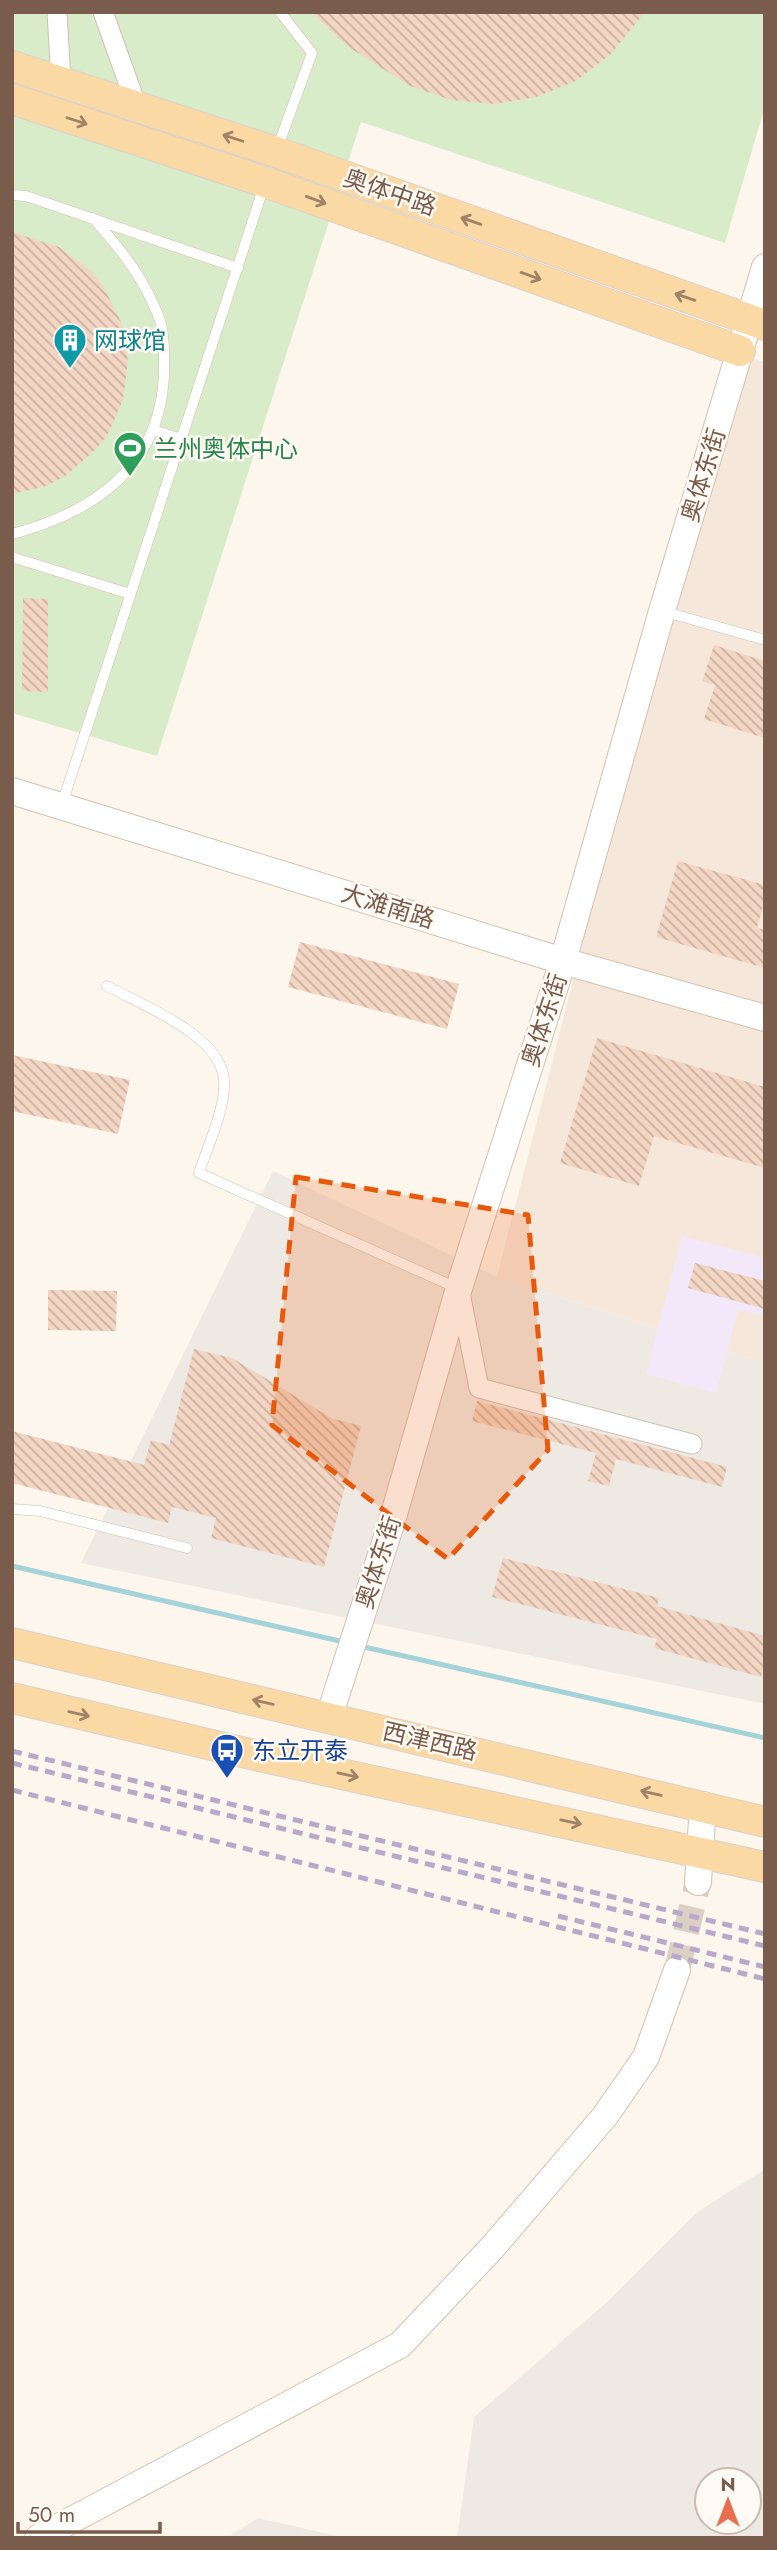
<svg xmlns="http://www.w3.org/2000/svg" width="777" height="2550" font-family="Jost,'Noto Sans SC',sans-serif">
	<defs>
		<pattern id="building-back-hatch" width="6" height="6" patternUnits="userSpaceOnUse" patternTransform="scale(1.75)"><rect width="6" height="6" fill="#f3d5c3"/><path d="M-1 5l2 2M0 0l6 6M5-1l2 2" fill="none" stroke="#cab0a1"/></pattern>
	</defs>
	<rect width="100%" height="100%" fill="#fdf6ec"/>
	<path fill="#f5e8da" d="M734,353L765,362V1363L497,1277Z"/>
	<path fill="#efe9e4" fill-rule="evenodd" d="M273,1171L497,1277L765,1363V1704L81,1563Z
		M765,2169V2538H457L474,2417L606,2303L696,2213ZM707,2480H749V2522H707Z
		M258,2518L345,2538H226Z"/>
	<path fill="#f3e8fa" d="M682,1236L765,1258V1316L738,1310L716,1393L646,1374Z"/>
	<path fill="#d8ecc9" d="M12,12H765V106L725,243L361,122L157,756L12,713Z"/>
	<g fill="none" stroke-linecap="round" stroke-linejoin="round">
		<path stroke="#a5d3da" stroke-width="5" d="M12,1566L344,1642
			M360,1646L765,1738"/>
	</g>
	<path fill="url(#building-back-hatch)" d="M311,12H645L611,54L576,81L536,97L494,104L451,100L410,86L347,46Z
		M12,232L59,247L91,271L103,286L121,322L128,361L123,400L107,436L94,451L64,477L46,486L12,494Z
		M23,598L48,599V692L22,691Z
		M714,645L765,661V738L704,719L715,685L702,681Z
		M678,861L765,885V900L757,928L765,930V968L656,937Z
		M300,942L459,984L447,1029L288,987Z
		M597,1038L765,1087V1168L654,1136L639,1186L560,1163Z
		M12,1055L130,1080L118,1134L12,1111Z
		M695,1263L765,1281V1309L688,1288Z
		M48,1290L117,1291L116,1331L48,1330Z
		M194,1349L232,1358L331,1418L361,1426L324,1567L211,1538L216,1518L172,1507L168,1523L12,1483V1431L144,1465L151,1440L169,1445Z
		M477,1401L727,1467L722,1487L616,1459L609,1486L588,1481L596,1453L472,1421Z
		M503,1558L659,1598L657,1606L765,1636V1661L761,1677L654,1648L657,1639L492,1597Z"/>
	<g fill="none" stroke-linecap="round" stroke-linejoin="round">
		<path stroke="#dcd0c4" stroke-width="26" stroke-dasharray="26 13" stroke-linecap="butt" d="M677,1970L698,1882"/>
		<defs>
			<path id="lane" d="M277,149L312,53L280,12
				M12,195L26,196L238,268
				M154,430L181,439
				M12,534C95,512 161,466 164,373C164,355 165,332 158,315C142,275 121,250 93,218
				M12,557L130,594
				M662,611L765,640
				M62,804L264,186
				M107,986C142,1005 221,1035 224,1080C226,1108 207,1148 199,1173L457,1288
				M12,1509L40,1511L187,1548"/>
			<path id="street" d="M57,12L61,82
				M103,12L137,107
				M460,1293L479,1388L692,1444"/>
			<path id="secondary" d="M12,791L563,961L765,1018
				M329,1717L392,1521L459,1288L563,961L662,611L765,267
				M698,1882L703,1805
				M38,2538L400,2345L491,2249L605,2116L646,2057L677,1970"/>
			<path id="primary" d="M12,66L276,152L765,325
				M12,99L265,182L740,351
				M12,1643L765,1822
				M12,1698L246,1753L765,1867"/>
		</defs>
		<use href="#lane" stroke="#d1beb0" stroke-width="11"/>
		<use href="#street" stroke="#d1beb0" stroke-width="21"/>
		<use href="#secondary" stroke="#d6c0b0" stroke-width="28"/>
		<use href="#primary" stroke="#dad1cd" stroke-width="32"/>
		<use href="#lane" stroke="#fff" stroke-width="10"/>
		<use href="#street" stroke="#fff" stroke-width="19"/>
		<use href="#secondary" stroke="#fff" stroke-width="26"/>
		<use href="#primary" stroke="#fbd9a5" stroke-width="30"/>
		<path stroke="#b9a8c9" stroke-width="5" stroke-dasharray="10 7" stroke-linecap="butt" d="M12,1751L765,1934
			M12,1763L765,1946
			M12,1790L765,1979
			M558,1916L765,1967"/>
	</g>
	<defs><path id="oneway-shaft" d="M-6 0H5M1.5-3L5.5 0L1.5 3" fill="none" stroke-width="1.6" stroke-linecap="round" stroke-linejoin="round" transform="scale(1.75)"/></defs>
	<g stroke="#a18267">
		<use href="#oneway-shaft" transform="translate(77 121) rotate(18)"/>
		<use href="#oneway-shaft" transform="translate(233 138) rotate(-162)"/>
		<use href="#oneway-shaft" transform="translate(316 200) rotate(20)"/>
		<use href="#oneway-shaft" transform="translate(471 221) rotate(-161)"/>
		<use href="#oneway-shaft" transform="translate(531 276) rotate(20)"/>
		<use href="#oneway-shaft" transform="translate(685 297) rotate(-161)"/>
		<use href="#oneway-shaft" transform="translate(263 1702) rotate(-167)"/>
		<use href="#oneway-shaft" transform="translate(79 1714) rotate(13)"/>
		<use href="#oneway-shaft" transform="translate(348 1775) rotate(12)"/>
		<use href="#oneway-shaft" transform="translate(651 1793) rotate(-167)"/>
		<use href="#oneway-shaft" transform="translate(571 1822) rotate(12)"/>
	</g>
	<path fill="#e8590c" fill-opacity="0.2" stroke="#e8590c" stroke-width="5" stroke-dasharray="14 9" stroke-linejoin="round" d="M296,1177L528,1215L548,1450L448,1559L272,1425Z"/>
	<defs>
		<symbol id="building-pin" viewBox="-11 -11 22 30"><path d="M0 17L-7.5 6A9.5 9.5 0 1 1 7.5 6Z" fill="#0f9aa8" stroke="#fffaf3"/><path d="M-4-6H4V6H1V3H-1V6H-4ZM-2.5-4.3h1.7v1.8h-1.7ZM.8-4.3h1.7v1.8H.8ZM-2.5-1h1.7V.8h-1.7ZM.8-1h1.7V.8H.8Z" fill="#fff"/></symbol>
		<symbol id="stadium-pin" viewBox="-11 -11 22 30"><path d="M0 17L-7.5 6A9.5 9.5 0 1 1 7.5 6Z" fill="#2e9e5b" stroke="#fffaf3"/><path d="M0-5a6.5 5 0 1 0 0 10a6.5 5 0 1 0 0-10ZM-3.5-1.8h7v3.6h-7Z" fill="#fff"/></symbol>
		<symbol id="bus-pin" viewBox="-11 -11 22 30"><path d="M0 17L-7.5 6A9.5 9.5 0 1 1 7.5 6Z" fill="#1a4fb4" stroke="#fffaf3"/><path d="M-5-6H5V4H4V6H2V4H-2V6H-4V4H-5ZM-3.5-4V0h7V-4ZM-3.5 1.2v1.5H-2V1.2ZM2 1.2v1.5H3.5V1.2Z" fill="#fff"/></symbol>
	</defs>
	<g fill-rule="evenodd">
		<use href="#building-pin" x="51" y="321" width="38" height="52"/>
		<use href="#stadium-pin" x="111" y="429" width="38" height="52"/>
		<use href="#bus-pin" x="208" y="1731" width="38" height="52"/>
	</g>
	<g text-anchor="middle" dominant-baseline="central" stroke-width="5" stroke-linejoin="round" paint-order="stroke">
		<g font-size="24" fill="#7a5c4d" stroke="#fffaf3">
			<text transform="translate(390 192) rotate(19)">奥体中路</text>
			<text transform="translate(703 475) rotate(-73)">奥体东街</text>
			<text transform="translate(388 906) rotate(17)">大滩南路</text>
			<text transform="translate(544 1020) rotate(-72)">奥体东街</text>
			<text transform="translate(378 1562) rotate(-72)">奥体东街</text>
			<text transform="translate(430 1741) rotate(13)">西津西路</text>
		</g>
		<g font-size="24" fill="#0d838f" stroke="#fffaf3" text-anchor="start">
			<text x="94" y="340">网球馆</text>
		</g>
		<g font-size="24" fill="#27864d" stroke="#fffaf3" text-anchor="start">
			<text x="154" y="448">兰州奥体中心</text>
		</g>
		<g font-size="24" fill="#164399" stroke="#fffaf3" text-anchor="start">
			<text x="252" y="1750">东立开泰</text>
		</g>
	</g>
	<rect width="777" height="2550" fill="none" stroke="#7a5c4d" stroke-width="28"/>
	<g transform="translate(728 2501)"><circle r="33" fill="#fffaf3" stroke="#cabbb1" stroke-width="2"/>
	<path d="M0-5L12 26L0 18L-12 26Z" fill="#e76f51"/>
	<text y="-10" font-size="19" font-weight="bold" text-anchor="middle" fill="#7a5c4d">N</text>
	</g>
	<path d="M18 2522v10h142v-10" fill="none" stroke="#7a5c4d" stroke-width="3.5"/>
	<text x="28" y="2522" font-size="21" fill="#7a5c4d" stroke="#fffaf3" stroke-width="5" paint-order="stroke">50 m</text>
</svg>
